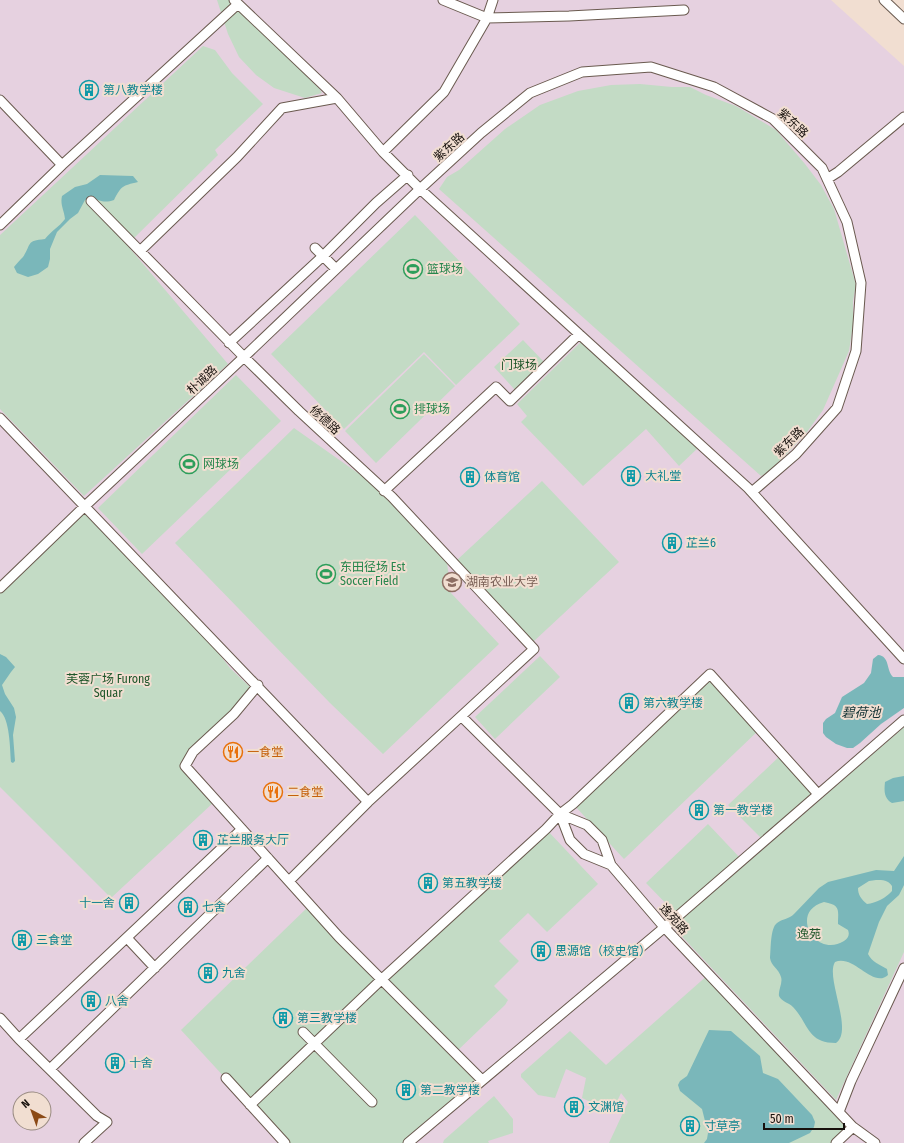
<svg xmlns="http://www.w3.org/2000/svg" width="904" height="1143" font-family="'Fira Sans Condensed','Noto Sans SC',sans-serif">
	<rect width="100%" height="100%" fill="#f1ded1"/>
	<path fill="#e6d1e0" fill-rule="evenodd" d="M0,0H831L904,66V1143H0ZM20,1099H44V1123H20Z"/>
	<path fill="#c3dbc5" d="M217,0H230L319,88L322,93L305,98L274,88L256,75L239,57L228,34Z
		M203,46L215,50L232,73L263,104L215,150L218,155L127,245L228,364L84,496L0,409V235Z
		M640,84L672,87H690L706,95L736,106L776,130L805,164L821,185L834,209L856,285L853,301V325L849,351L823,410L807,432L788,453L767,473L761,476L439,189L447,177L459,170L505,129L540,105L578,91L611,85Z
		M415,215L520,324L456,385L424,352L344,429L271,354Z
		M523,340L544,362L515,390L494,367Z
		M582,341L700,446L679,466L646,429L583,486L521,422L527,416L517,404Z
		M424,354L455,386L376,463L345,431Z
		M236,375L281,421L142,554L98,508Z
		M294,428L392,497L446,555L451,593L499,644L383,754L330,703L175,543Z
		M542,481L619,562L533,642L457,560Z
		M85,506L191,617L230,668L250,687L220,732L180,767L214,802L111,898L0,787V588Z
		M540,656L560,677L495,739L475,717Z
		M710,674L760,729L624,859L573,804Z
		M904,727V952L836,1100L673,927Z
		M782,754L818,794L764,841L728,805Z
		M708,824L742,860L678,916L646,883Z
		M546,829L598,884L547,932L528,913L499,941L519,961L494,986L508,1000L505,1005L455,1053L482,1080L408,1143H285L181,1030L310,905L383,979Z
		M709,974L853,1127L836,1143H609L628,1102L621,1093L612,1112L582,1098L586,1078L566,1069L555,1098L538,1095L521,1077V1074L570,1031L606,1065Z
		M494,1096L513,1119V1133L488,1141L489,1143H443L444,1140Z"/>
	<path fill="#7ab7ba" fill-rule="evenodd" d="M100,175C111,175 121,176 133,176L138,182C122,186 122,185 114,200C100,205 98,196 85,200L78,213L70,219L57,232L50,249V259L48,267L38,274L28,277L17,273L14,267C17,263 20,260 23,257C32,244 25,241 45,239C51,231 59,227 65,219C64,210 60,205 62,196L75,187L87,184Z
		M0,654L6,657L15,667L11,672L2,685L5,694L14,708L16,717L13,735L15,761L13,763L11,762C10,749 10,719 0,711Z
		M878,655C890,656 886,670 893,677H904V708L881,724L860,743L853,748H847L836,744L826,737L823,733V723L826,719L835,713L842,697L864,683L871,673L873,659Z
		M904,776V801L892,803C884,798 884,791 885,782L893,778Z
		M904,856V885L899,895L887,906L879,922L868,954C872,962 880,965 887,969L888,975C873,989 854,954 835,962C825,977 854,1031 836,1043C807,1043 809,1024 793,1007C788,1002 782,1002 779,996C778,990 783,983 781,977C779,969 771,966 770,958C771,950 770,928 777,923C782,919 789,919 794,914L819,888L828,882L876,870L894,871ZM876,880C883,880 888,880 892,886V891C886,898 876,903 867,904C861,899 858,895 858,888L869,881ZM824,902C841,905 838,910 838,924L848,930C850,935 848,938 844,941C816,959 788,912 824,902Z
		M709,1030L731,1031L760,1056L763,1073L778,1079L812,1115L815,1122L814,1127L810,1133L789,1143H704L707,1139L708,1133L702,1109L680,1091L678,1085L680,1081L687,1076Z"/>
	<g fill="none" stroke-linecap="round" stroke-linejoin="round">
		<defs>
			<path id="minor" d="M234,0L337,98L383,152L420,189L748,488L904,659
				M443,0L487,18L569,16L684,10
				M884,0L904,19
				M0,100L62,165
				M383,152L444,92L487,18L493,0
				M827,179L838,172L904,117
				M91,201L244,357L299,411L392,497L534,649L368,802L289,881
				M0,225L62,165L238,4
				M315,248L336,269
				M140,251L237,157L282,108L337,98
				M229,343L323,256L376,203L408,175
				M0,418L368,802
				M384,491L496,387L510,401L579,334
				M0,588L85,506L244,357L420,189L481,133L530,93L582,72L651,67L714,87L773,119L822,168L847,222L861,283L856,351L837,408L796,454L752,492
				M258,685L234,714L193,752L185,766L339,937L482,1080
				M462,717L560,814L570,840L584,854L611,865L664,927L853,1127L836,1143
				M560,814L587,825L602,840L611,865
				M127,938L155,968
				M0,1018L19,1039L97,1116L107,1122L84,1143
				M303,1032L372,1102
				M19,1039L242,829
				M50,1069L268,858
				M226,1078L285,1143
				M250,1105L382,979L546,829L560,814L573,804L710,674L818,794
				M839,1112L851,1081L904,968
				M853,1127L875,1143
				M408,1143L678,916L904,720"/>
		</defs>
		<use href="#minor" stroke="#6a5a4f" stroke-width="11"/>
		<use href="#minor" stroke="#fff" stroke-width="9"/>
	</g>
	<defs>
		<symbol id="building-ring" viewBox="-11 -11 22 22"><circle r="9.5" fill="#f1ded1" stroke="#0f9aa8" stroke-width="1.5"/><path d="M-4-6H4V6H1V3H-1V6H-4ZM-2.5-4.3h1.7v1.8h-1.7ZM.8-4.3h1.7v1.8H.8ZM-2.5-1h1.7V.8h-1.7ZM.8-1h1.7V.8H.8Z" fill="#0f9aa8"/></symbol>
		<symbol id="stadium-ring" viewBox="-11 -11 22 22"><circle r="9.5" fill="#f1ded1" stroke="#2e9e5b" stroke-width="1.5"/><path d="M0-5a6.5 5 0 1 0 0 10a6.5 5 0 1 0 0-10ZM-3.5-1.8h7v3.6h-7Z" fill="#2e9e5b"/></symbol>
		<symbol id="university-ring" viewBox="-11 -11 22 22"><circle r="9.5" fill="#f1ded1" stroke="#8d6e63" stroke-width="1.5"/><path d="M0-5L7-2L0 1L-7-2ZM-4 1L0 2.5L4 1V4Q0 6-4 4Z" fill="#8d6e63"/></symbol>
		<symbol id="restaurant-ring" viewBox="-11 -11 22 22"><circle r="9.5" fill="#f1ded1" stroke="#e8710a" stroke-width="1.5"/><path d="M-5-6h1v4h1v-4h1v4h1v-4h1v5L-1.5 .5V6h-2V.5L-5-1ZM5-6V6H3V1.5H1.5Q1.5-4 5-6Z" fill="#e8710a"/></symbol>
	</defs>
	<g fill-rule="evenodd">
		<use href="#building-ring" x="78" y="79" width="22" height="22"/>
		<use href="#stadium-ring" x="402" y="258" width="22" height="22"/>
		<use href="#stadium-ring" x="389" y="398" width="22" height="22"/>
		<use href="#stadium-ring" x="178" y="453" width="22" height="22"/>
		<use href="#building-ring" x="620" y="465" width="22" height="22"/>
		<use href="#building-ring" x="459" y="466" width="22" height="22"/>
		<use href="#building-ring" x="661" y="532" width="22" height="22"/>
		<use href="#stadium-ring" x="315" y="563" width="22" height="22"/>
		<use href="#university-ring" x="441" y="571" width="22" height="22"/>
		<use href="#building-ring" x="618" y="692" width="22" height="22"/>
		<use href="#restaurant-ring" x="222" y="741" width="22" height="22"/>
		<use href="#restaurant-ring" x="262" y="781" width="22" height="22"/>
		<use href="#building-ring" x="688" y="799" width="22" height="22"/>
		<use href="#building-ring" x="192" y="829" width="22" height="22"/>
		<use href="#building-ring" x="417" y="872" width="22" height="22"/>
		<use href="#building-ring" x="118" y="892" width="22" height="22"/>
		<use href="#building-ring" x="177" y="896" width="22" height="22"/>
		<use href="#building-ring" x="11" y="929" width="22" height="22"/>
		<use href="#building-ring" x="530" y="940" width="22" height="22"/>
		<use href="#building-ring" x="197" y="962" width="22" height="22"/>
		<use href="#building-ring" x="80" y="990" width="22" height="22"/>
		<use href="#building-ring" x="272" y="1007" width="22" height="22"/>
		<use href="#building-ring" x="104" y="1052" width="22" height="22"/>
		<use href="#building-ring" x="395" y="1079" width="22" height="22"/>
		<use href="#building-ring" x="563" y="1096" width="22" height="22"/>
		<use href="#building-ring" x="679" y="1115" width="22" height="22"/>
	</g>
	<g text-anchor="middle" dominant-baseline="central" stroke-width="4" stroke-linejoin="round" paint-order="stroke">
		<g font-size="12" fill="#0d838f" stroke="#f1ded1" text-anchor="start">
			<text x="103" y="90">第八教学楼</text>
			<text x="645" y="476">大礼堂</text>
			<text x="484" y="477">体育馆</text>
			<text x="686" y="543">芷兰6</text>
			<text x="643" y="703">第六教学楼</text>
			<text x="713" y="810">第一教学楼</text>
			<text x="217" y="840">芷兰服务大厅</text>
			<text x="442" y="883">第五教学楼</text>
			<text x="115" y="903" text-anchor="end">十一舍</text>
			<text x="202" y="907">七舍</text>
			<text x="36" y="940">三食堂</text>
			<text x="555" y="951">思源馆（校史馆）</text>
			<text x="222" y="973">九舍</text>
			<text x="105" y="1001">八舍</text>
			<text x="297" y="1018">第三教学楼</text>
			<text x="129" y="1063">十舍</text>
			<text x="420" y="1090">第二教学楼</text>
			<text x="588" y="1107">文渊馆</text>
			<text x="704" y="1126">寸草亭</text>
		</g>
		<g font-size="12" fill="#17110d" stroke="#f1ded1">
			<text transform="translate(793 123) rotate(43)">紫东路</text>
			<text transform="translate(449 147) rotate(-42)">紫东路</text>
			<text transform="translate(202 380) rotate(-43)">朴诚路</text>
			<text transform="translate(325 420) rotate(43)">修德路</text>
			<text transform="translate(789 442) rotate(-45)">紫东路</text>
			<text transform="translate(674 919) rotate(48)">逸苑路</text>
		</g>
		<g font-size="12" fill="#27864d" stroke="#f1ded1" text-anchor="start">
			<text x="427" y="269">篮球场</text>
			<text x="414" y="409">排球场</text>
			<text x="203" y="464">网球场</text>
			<text x="340" y="567">东田径场 Est<tspan x="340" dy="14">Soccer Field</tspan></text>
		</g>
		<g font-size="12" fill="#1d5529" stroke="#f1ded1">
			<text x="519" y="365">门球场</text>
			<text x="108" y="679">芙蓉广场 Furong<tspan x="108" dy="14">Squar</tspan></text>
			<text x="809" y="934">逸苑</text>
		</g>
		<g font-size="12" fill="#785e54" stroke="#f1ded1" text-anchor="start">
			<text x="466" y="582">湖南农业大学</text>
		</g>
		<g font-size="12" fill="#c56008" stroke="#f1ded1" text-anchor="start">
			<text x="247" y="752">一食堂</text>
			<text x="287" y="792">二食堂</text>
		</g>
		<g font-size="13" font-style="italic" fill="#113133" stroke="#f1ded1">
			<text x="861" y="712">碧荷池</text>
		</g>
	</g>
	<g transform="translate(32 1111) rotate(319)"><circle r="19" fill="#f1ded1" stroke="#9a8c83"/>
	<path d="M0-3L7 15L0 10L-7 15Z" fill="#8b4a16"/>
	<text y="-6" font-size="11" font-weight="bold" text-anchor="middle" fill="#17110d">N</text>
	</g>
	<path d="M764 1123v6h80v-6" fill="none" stroke="#17110d" stroke-width="2"/>
	<text x="770" y="1123" font-size="12" fill="#17110d" stroke="#f1ded1" stroke-width="3" paint-order="stroke">50 m</text>
</svg>
